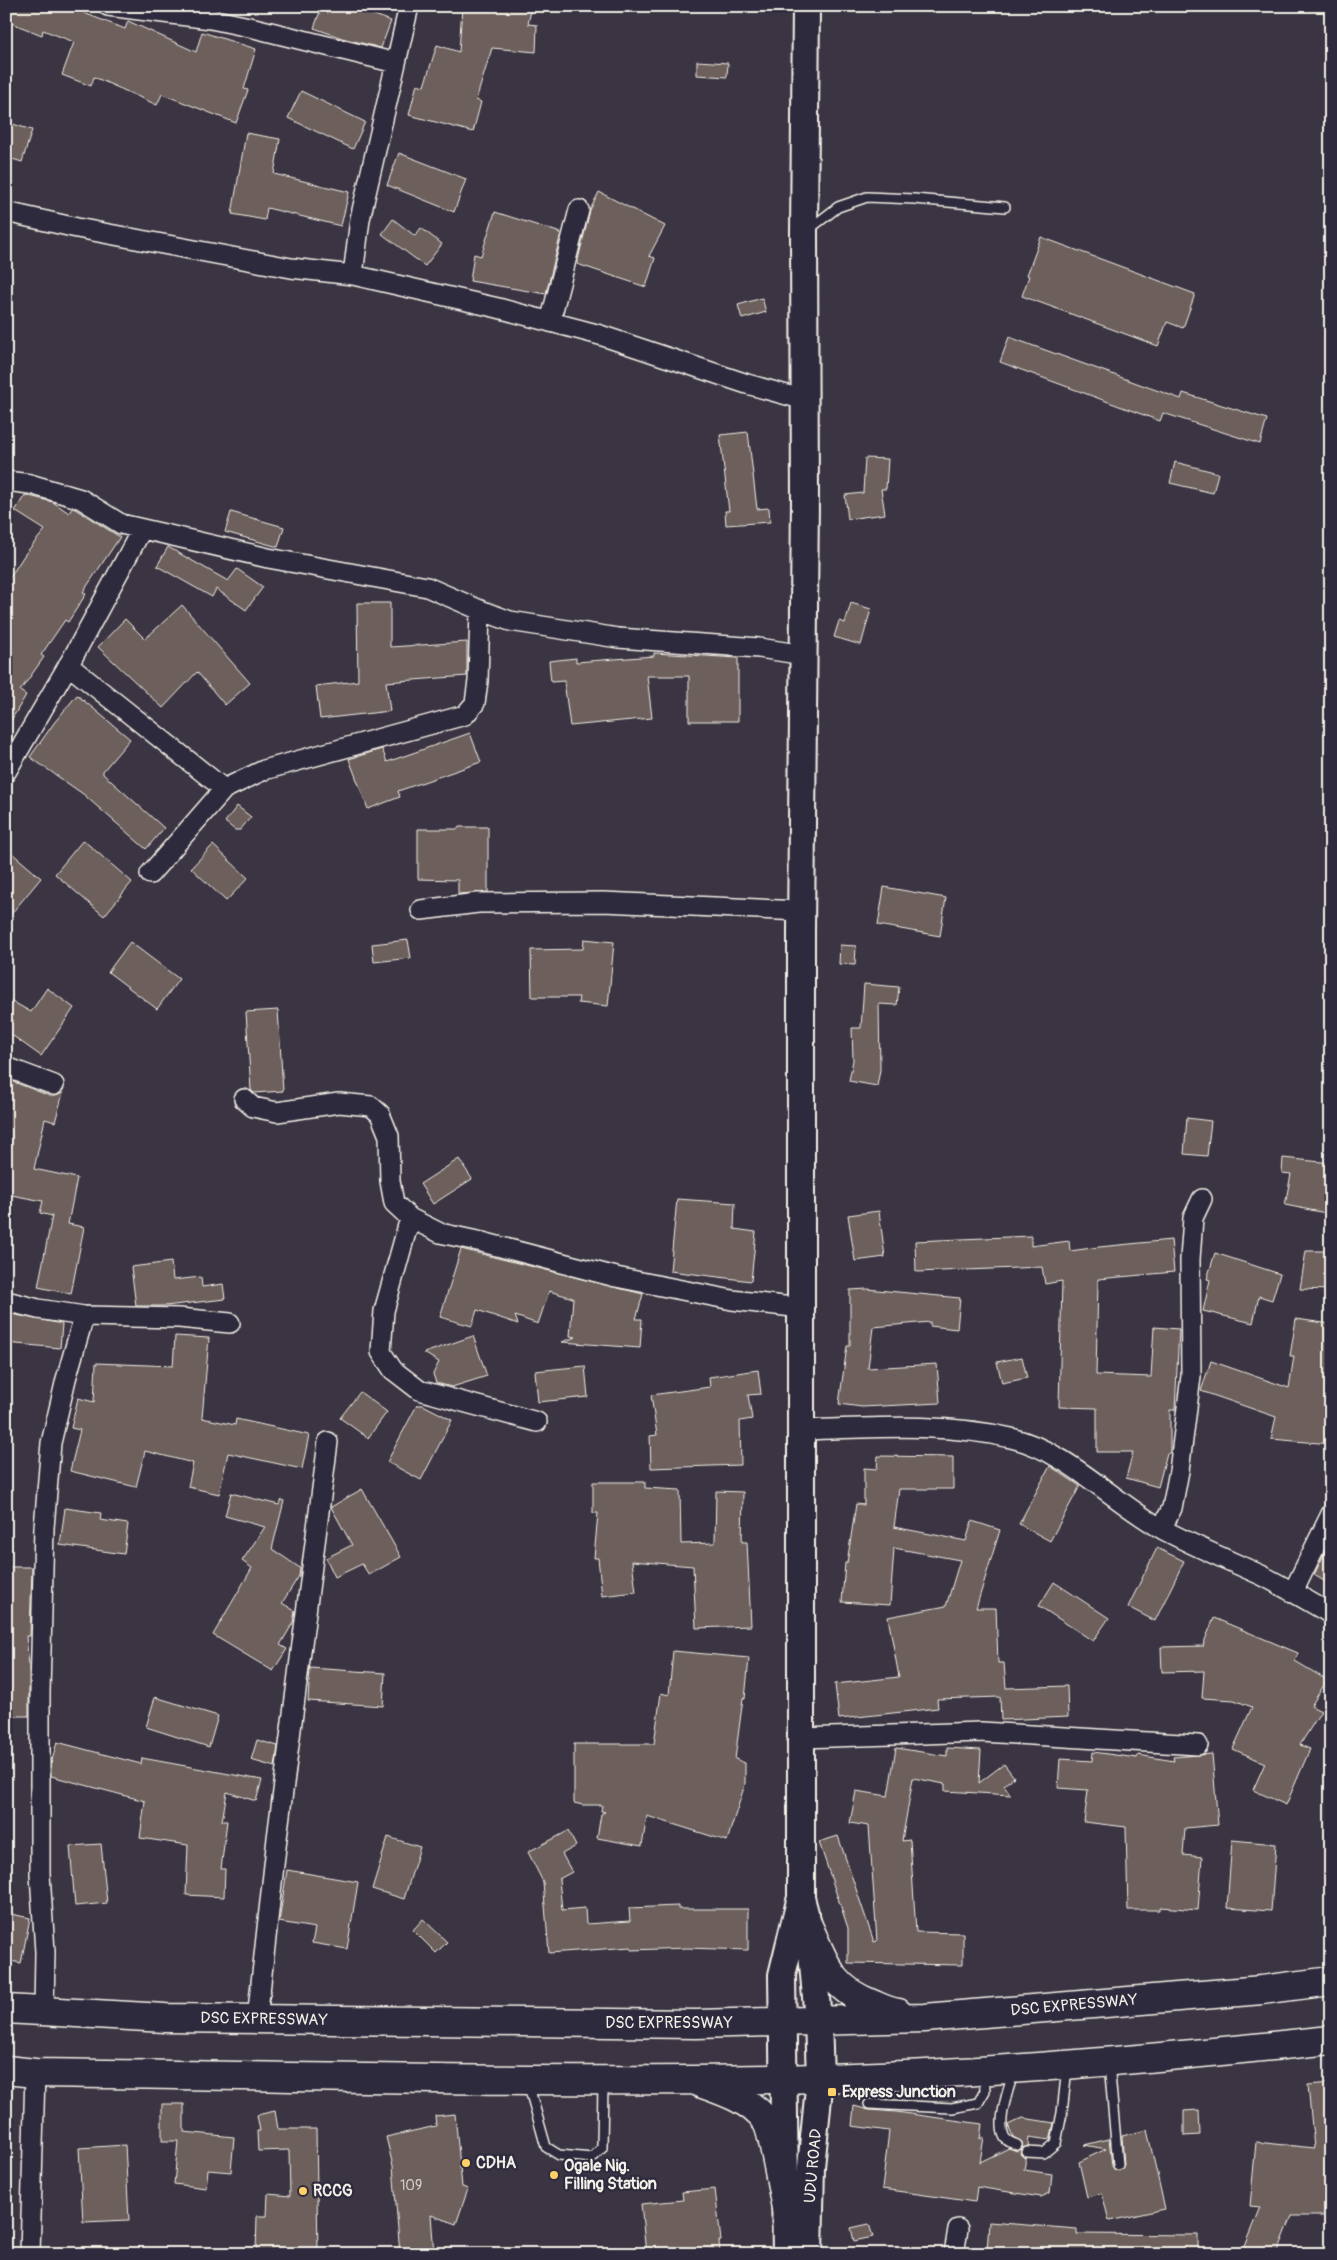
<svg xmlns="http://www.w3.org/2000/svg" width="1337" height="2260" font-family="Pangolin,sans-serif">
	<rect width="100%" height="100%" fill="#3b3543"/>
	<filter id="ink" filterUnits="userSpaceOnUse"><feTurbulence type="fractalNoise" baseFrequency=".02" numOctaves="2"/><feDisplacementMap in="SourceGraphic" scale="10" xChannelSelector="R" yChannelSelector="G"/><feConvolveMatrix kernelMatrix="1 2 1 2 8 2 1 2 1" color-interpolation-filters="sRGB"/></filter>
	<g filter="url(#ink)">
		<path fill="#6c5f5b" stroke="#f4f1e8" d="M9,6H66L125,29L128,21L196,52L202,32L256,49L244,89L248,90L236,123L162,94L157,105L94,77L91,86L62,75L74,42L43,30L42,35L6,21Z
			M322,6H350L391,21L381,48L342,38L314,28Z
			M462,6H532L528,24L537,25L536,52L492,48L476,100L481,102L473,132L409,115L417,84L424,86L437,45L459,52Z
			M697,61L728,63L727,77L697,75Z
			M301,91L365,122L353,149L288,118Z
			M6,122L32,130L22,162L6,157Z
			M246,133L280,139L274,174L349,192L341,226L267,208L265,220L232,214Z
			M399,153L466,179L454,212L387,185Z
			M599,192L665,226L649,256L655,258L646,287L577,264L590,210Z
			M495,212L561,233L546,294L470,281L474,254L481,256Z
			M393,219L415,236L421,228L442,244L425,266L382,234Z
			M1041,237L1195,294L1183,328L1167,322L1158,346L1022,296L1029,276L1027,275Z
			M762,298L766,312L742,319L738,305Z
			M1009,337L1181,399L1183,393L1267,419L1260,444L1163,413L1160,421L1000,362Z
			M748,432L757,509L769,508L770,522L726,525L725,511H729L720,435Z
			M865,458L888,459L886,489H881L885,514L848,519L845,495L863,493Z
			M1175,462L1218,473L1213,493L1170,483Z
			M25,495L53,502L69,513L72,508L75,509L120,537L83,592L86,594L68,622L65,620L41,655L44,657L20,691L26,695L6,729V583L25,554L45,530L15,511Z
			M231,512L284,527L278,547L225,532Z
			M168,547L228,581L237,569L263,587L246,610L216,589L212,597L157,566Z
			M357,603H390V647L467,642V676L386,682L390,711L320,719L316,686L358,681Z
			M851,603L871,609L861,645L834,637L839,621L845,623Z
			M182,605L250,683L225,705L197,672L163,708L98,647L125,619L145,639Z
			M654,653L738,658V721H689V676H647L652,718L570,726L564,681L551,682L549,661L576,658V662L654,656Z
			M77,695L130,739L103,771V774L164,828L146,849L83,794L30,757L54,723Z
			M470,733L481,762L398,791L400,797L368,809L349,759L382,749L387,762Z
			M237,806L251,817L240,830H235L225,822Z
			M458,827H488V892L458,894V880L418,879V829H458Z
			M83,840L132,882L104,916L55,874Z
			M213,845L248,878L226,901L191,868Z
			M6,848L41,878L6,920Z
			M884,887L946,898L940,936L878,925Z
			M584,939L614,942L608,1006L578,1003L579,997H532L531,950L583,949Z
			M408,940L411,958L374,962L372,944Z
			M130,942L179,979L157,1009L108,972Z
			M840,945L856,946L855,965L839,964Z
			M864,984L899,987L897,1005L879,1004L880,1070L877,1086L849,1081L853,1060L852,1028H861Z
			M47,988L74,1008L41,1056L6,1031V998L31,1012Z
			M278,1010L283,1091L254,1093L251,1090L246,1012Z
			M6,1079L50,1096H56L63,1093L55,1122L45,1119L34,1169L77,1178L68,1224L84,1227L71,1294L38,1287L52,1216L40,1213L43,1201L6,1194Z
			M1187,1118L1211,1121L1207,1156L1184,1154Z
			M1283,1158L1331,1163V1214L1285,1205L1291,1174L1282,1173Z
			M459,1159L472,1179L433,1204L420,1184Z
			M677,1199L735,1203L734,1229L756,1232L751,1281L670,1271Z
			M879,1211L885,1257L855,1261L848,1215Z
			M1031,1236V1246L1069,1241L1070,1251L1099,1247L1171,1240L1174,1272L1098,1279L1096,1375L1151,1377L1154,1327L1179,1329L1175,1410H1170V1453H1167L1158,1487L1126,1478L1133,1452H1097V1408L1059,1407L1062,1281L1045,1284L1042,1267L916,1272L915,1241Z
			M461,1249L643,1294L636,1319H642L640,1348L562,1342L576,1337L570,1336L573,1298L549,1291L538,1324L515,1316L518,1324L477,1310L472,1326L440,1317Z
			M1306,1251H1331V1290L1300,1289Z
			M1215,1253L1280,1274L1272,1300L1259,1296L1253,1323L1203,1311L1210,1280L1207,1279Z
			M171,1262L173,1280L201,1277L202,1287L223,1284L225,1299L165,1306H136L131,1267Z
			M867,1289L960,1298L957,1329L930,1326V1322L873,1327L868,1368L937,1364L940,1403L862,1407L839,1404L847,1346H850V1290Z
			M6,1313L62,1324L60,1348L6,1343Z
			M1296,1319L1331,1324V1444L1271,1439L1276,1417L1201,1391L1211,1361L1289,1388L1294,1356H1290Z
			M175,1336L209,1338L202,1418L235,1425L236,1419L309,1435L302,1469L228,1453L219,1494L188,1487L193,1463L145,1451L136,1487L70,1471L80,1430L71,1428L78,1398L94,1402L96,1363L173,1366Z
			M473,1336L487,1376L452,1387L436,1383L433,1374L439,1362L424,1353Z
			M1022,1357L1027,1378L1002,1383L997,1362Z
			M585,1366L588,1397L538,1402L535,1371Z
			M758,1370L761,1394L748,1395L752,1419L740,1421L741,1465L651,1468L650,1436L657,1435L651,1395L710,1387L709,1377Z
			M360,1392L387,1412L368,1438L340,1418Z
			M417,1405H423L452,1420L421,1480L387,1462Z
			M878,1456L953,1457V1489H899L894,1527L966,1541L972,1521L1000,1530L976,1608H996L998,1663H1004L1006,1688L1067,1686L1068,1717L1001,1720L1000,1697L937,1699L938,1708L839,1719L835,1684L899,1677L888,1617L946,1606L960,1560L894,1548L890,1605L842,1602L845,1563H847L856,1504L864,1505V1468L877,1469Z
			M1050,1466L1080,1486L1050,1541L1019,1524Z
			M593,1482H645V1488L680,1490L681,1544L715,1543L716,1491L743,1492L742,1542H747L751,1626L696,1628L693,1566L632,1561L636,1592L602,1596L598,1558H594L598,1513H593Z
			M362,1489L401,1557L369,1575L362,1564L335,1577L326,1558L352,1545L331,1507Z
			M231,1493L279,1505L282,1500L284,1501L272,1549L300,1568L299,1576L282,1603L295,1611L293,1623L280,1645L287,1649L273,1671L213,1635L252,1568L242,1561L265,1527L225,1516Z
			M65,1508L101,1513L100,1520L128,1524L124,1554L60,1545Z
			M1331,1540V1585L1314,1575Z
			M1157,1548L1184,1561L1155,1621L1128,1607Z
			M6,1567H32L30,1636H26L29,1665V1716H6Z
			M1054,1582L1109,1618L1093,1641L1039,1606Z
			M1214,1618L1298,1653L1295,1661L1327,1680L1311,1706L1321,1711L1300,1745L1310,1749L1286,1805L1253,1790L1265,1763L1233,1749L1252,1707L1234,1700L1202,1698L1204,1671L1162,1672L1161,1647L1204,1646L1203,1645Z
			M673,1651L749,1658L745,1699L743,1698L735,1759L745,1763V1784L727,1841L647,1816L642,1846L597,1838L601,1814L605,1812L601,1811L602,1805H583L574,1803V1744H654L661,1693L669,1695Z
			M310,1668L385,1673L383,1706L308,1701Z
			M155,1697L218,1716L209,1747L146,1727Z
			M257,1740L278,1746L275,1767L251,1760Z
			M57,1742L141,1764L142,1758L262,1780L256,1801L227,1792L222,1821H227L221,1869H225L224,1897L186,1895L188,1845L140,1838L145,1801L51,1776V1764Z
			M896,1748L947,1756V1748L981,1750L979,1783L1004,1764L1014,1777L1004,1785L1011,1795L945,1791V1784L913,1778L902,1841L910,1840L916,1932L963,1933V1965L848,1963V1928L819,1842L838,1836L874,1942L877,1941L869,1826L850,1823L856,1791L888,1796Z
			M1093,1752L1137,1758L1138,1755L1174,1761L1173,1757L1212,1754L1218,1825L1185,1828L1183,1855L1202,1857L1198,1910L1160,1907V1910H1128L1126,1827L1084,1822L1088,1790L1058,1788L1060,1759L1092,1761Z
			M568,1831L576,1846L562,1854L572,1872L559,1879L562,1910L585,1908L586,1924L630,1921L629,1908L678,1906V1909H748V1950L687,1948L631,1950V1947L549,1953L543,1882L528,1852Z
			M388,1837L420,1847L404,1899L372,1889Z
			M1232,1840L1276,1844L1271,1911L1227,1908Z
			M101,1844L107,1903L75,1906L70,1846Z
			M287,1870L358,1882L347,1949L312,1943L315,1928L279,1922Z
			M6,1913L30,1918L21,1963L6,1960Z
			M423,1919L447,1942L436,1953L413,1930Z
			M1331,2083V2216H1292L1277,2254H1242L1261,2207L1250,2206L1256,2142L1314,2148L1308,2085Z
			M162,2104H184V2132L234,2137L231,2172L208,2170L206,2188L174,2184L178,2141H162Z
			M854,2106L869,2110L896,2112L982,2124L980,2139L984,2137L980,2162L1009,2148L1017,2151L1022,2149L1021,2154L1026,2158L1024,2170L1052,2174L1050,2193L1041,2197L977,2187L975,2202L882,2189L889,2131L852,2126Z
			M1199,2110L1200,2135L1184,2136V2111Z
			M275,2111L278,2129H316L318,2254H256L257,2216H267L268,2194L290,2196L289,2150L258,2151L257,2131H260L257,2115Z
			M455,2114L462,2187L468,2189L456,2224L431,2215L434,2254H400L393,2166L386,2137L436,2126L435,2116Z
			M1023,2118L1054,2123L1050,2140L1029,2137L1028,2146L1022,2148V2142L1013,2137L1008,2125Z
			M1147,2130L1165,2209L1109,2221L1102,2193L1087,2197L1079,2162L1106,2149L1084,2145L1109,2139L1112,2166L1115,2170L1119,2171L1124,2165L1122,2136Z
			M125,2145L129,2220L83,2222L79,2148Z
			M715,2189L721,2241H719L720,2254H646L641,2204L683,2200L682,2192Z
			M989,2222L1077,2229V2234L1198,2235V2254H1016L987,2252Z
			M869,2224L873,2237L854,2241L851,2228Z"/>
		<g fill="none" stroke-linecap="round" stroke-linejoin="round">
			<defs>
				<path id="lane" d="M808,230L838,207L867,197L914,199L1005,207
					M1109,2063L1118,2165
					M1014,2072C1009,2086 997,2121 1004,2136C1006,2141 1012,2143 1017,2145
					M528,2083L546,2147L559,2155L592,2158L602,2148L603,2083
					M869,2104L952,2108L978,2103L985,2091L984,2072
					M1027,2152L1044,2153L1056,2143L1062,2113L1067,2068"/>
				<path id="street" d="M108,6L211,19L254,28L396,63L360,219L353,275
					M396,63L409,6
					M6,212L77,228L291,268L353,275L498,308L600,335L747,384L805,400
					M550,322L579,210
					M6,481L30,484L81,499L121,524L268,558L427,587L480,610L510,621L618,638L759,648L804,655
					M68,665L224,789
					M6,772L73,657L142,529
					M150,874L224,789L264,770L465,715L475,703L478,681L480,610
					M421,910L478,903L603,902L801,911
					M6,1067L54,1085
					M244,1099L253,1107L277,1112L339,1103L371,1106L380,1114L389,1136L390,1181L394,1203L410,1218L440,1233L482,1242L616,1277L732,1300L801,1308
					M410,1218L384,1311L381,1352L393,1370L419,1390L537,1422
					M6,1301L38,1309L84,1316L179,1318L230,1323
					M800,1430C870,1428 942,1422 1011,1438C1067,1451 1112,1501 1162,1529C1194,1546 1228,1560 1261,1575C1285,1587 1308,1601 1331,1614
					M1162,1528L1172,1508L1179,1471L1191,1376L1190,1259L1193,1218L1202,1199
					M1293,1592L1331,1514
					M802,1738L981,1732L1198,1745
					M44,2011L45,1952L40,1874V1692L44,1528L51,1443L66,1379L84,1316
					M257,2019L277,1838L328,1442
					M30,2254L35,2073
					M954,2254L958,2229"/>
				<path id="secondary" d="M806,6L804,233L805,500L801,932V1898L809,1928L812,1952L818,2020L820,2078L811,2167L809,2254
					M786,2254L782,1975L800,1901"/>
				<path id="primary" d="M809,1928C826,1965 831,1988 872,2004C881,2008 889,2012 898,2013
					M6,2009L165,2018L696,2024L924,2018L1262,1990L1331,1981
					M6,2070L35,2073C296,2076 557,2084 817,2078C989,2074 1160,2058 1331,2040
					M700,2083C723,2091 751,2100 766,2121C772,2129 783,2193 786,2208"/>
			</defs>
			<use href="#lane" stroke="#f4f1e8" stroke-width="12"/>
			<use href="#street" stroke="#f4f1e8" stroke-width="22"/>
			<use href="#secondary" stroke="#f4f1e8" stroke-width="30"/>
			<use href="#primary" stroke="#f4f1e8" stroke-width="31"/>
			<use href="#lane" stroke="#2f2a3d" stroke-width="9"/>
			<use href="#street" stroke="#2f2a3d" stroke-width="19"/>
			<use href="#secondary" stroke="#2f2a3d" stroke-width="26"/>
			<use href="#primary" stroke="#2f2a3d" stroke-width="28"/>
		</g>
	</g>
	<g fill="#ffd166" stroke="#2f2a3d" stroke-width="2">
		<rect x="827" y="2087" width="10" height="10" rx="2.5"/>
		<circle cx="466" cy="2163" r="5"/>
		<circle cx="554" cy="2175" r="5"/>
		<circle cx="303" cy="2191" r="5"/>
	</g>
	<g text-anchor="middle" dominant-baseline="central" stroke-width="4.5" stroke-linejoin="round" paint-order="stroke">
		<g font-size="14" fill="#d2ccc5">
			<text x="411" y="2185">109</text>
		</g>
		<g font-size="16" fill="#f4f1e8" stroke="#2f2a3d">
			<text transform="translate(1074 2005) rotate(-5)">DSC EXPRESSWAY</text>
			<text transform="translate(264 2019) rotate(1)">DSC EXPRESSWAY</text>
			<text x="669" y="2023">DSC EXPRESSWAY</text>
			<text transform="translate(813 2166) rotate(-85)">UDU ROAD</text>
		</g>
		<g font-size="16" font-weight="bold" fill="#f4f1e8" stroke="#2f2a3d" text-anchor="start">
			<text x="842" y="2092">Express Junction</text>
			<text x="476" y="2163">CDHA</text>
			<text x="564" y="2166">Ogale Nig.<tspan x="564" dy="18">Filling Station</tspan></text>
			<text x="313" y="2191">RCCG</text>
		</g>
	</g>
	<rect width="1337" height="2260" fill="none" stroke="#2f2a3d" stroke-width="25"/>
	<rect x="12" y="12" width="1312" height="2235" fill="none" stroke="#f4f1e8" stroke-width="2" filter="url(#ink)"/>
</svg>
